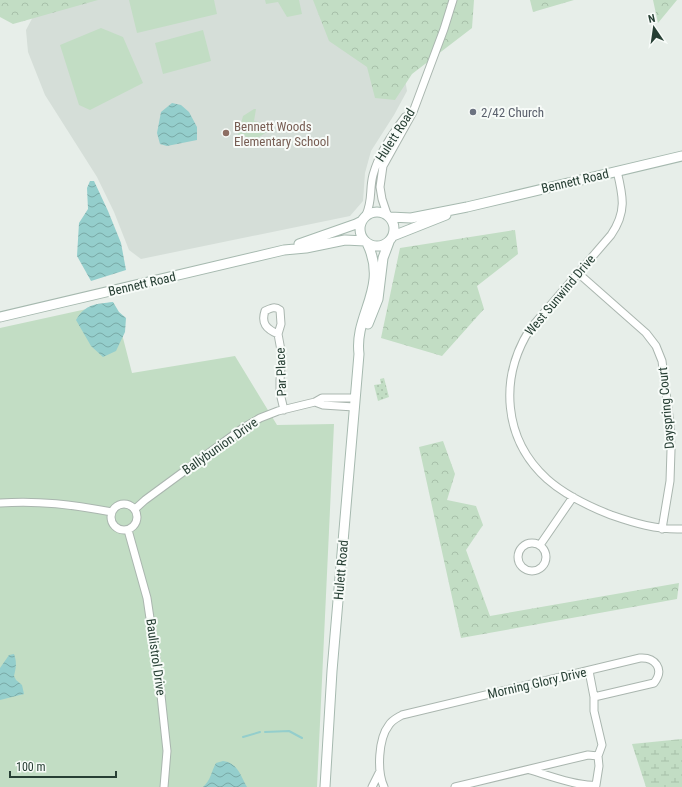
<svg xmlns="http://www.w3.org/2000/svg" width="682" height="787" font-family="'Roboto Condensed',sans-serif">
	<defs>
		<pattern id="forest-crowns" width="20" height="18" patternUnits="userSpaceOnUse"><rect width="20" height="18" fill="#c2ddc4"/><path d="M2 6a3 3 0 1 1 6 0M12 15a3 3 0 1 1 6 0" fill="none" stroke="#a7bfa9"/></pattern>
		<pattern id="wetland-marsh" width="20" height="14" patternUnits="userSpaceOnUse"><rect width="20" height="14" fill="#c2ddc4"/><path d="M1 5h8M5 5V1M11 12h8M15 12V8" fill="none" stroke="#a7bfa9"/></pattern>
		<pattern id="garden-dots" width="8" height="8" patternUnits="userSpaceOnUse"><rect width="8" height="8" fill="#c2ddc4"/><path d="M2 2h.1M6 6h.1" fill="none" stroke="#a7bfa9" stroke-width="1.8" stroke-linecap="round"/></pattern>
		<pattern id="water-waves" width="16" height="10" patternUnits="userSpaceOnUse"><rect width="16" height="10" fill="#94cecc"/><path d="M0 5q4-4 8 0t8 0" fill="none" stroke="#79a9a6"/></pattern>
	</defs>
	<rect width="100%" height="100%" fill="#e7eee9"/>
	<path fill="#d5ded8" d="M56,0H323L404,73L407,91L394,115L371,151L365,173L363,201L350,216L141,259L129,250L114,212L97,177L45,95L28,52L26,30L35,13Z"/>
	<path fill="#c2ddc4" d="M129,0H214L217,14L137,33Z
		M265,0H299L302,14L287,17L278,2L266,4Z
		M101,28L123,37L143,83L90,110L79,105L60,45Z
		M203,30L211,61L163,74L155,43Z
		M254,109H256L254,121L271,125L270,130L256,139L238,135L243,116Z
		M114,303L132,373L235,356L277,425L334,424L317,787H0V328Z"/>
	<path fill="url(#forest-crowns)" d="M0,0H98L13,24L0,17Z
		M313,0H474L472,28L412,74L395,100L375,98L367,67L329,41Z
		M530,0H574L533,12Z
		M653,0H677L658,23Z
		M515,230L518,254L477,286L484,309L442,356L381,338L400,248Z
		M443,441L455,474L447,500L476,506L483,525L466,550L490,616L679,583L677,599L461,638L419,447Z"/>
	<path fill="url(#wetland-marsh)" d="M682,739V787H646L632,744Z"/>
	<path fill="url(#garden-dots)" d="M384,378L389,397L378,401L374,385L381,384L380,379Z"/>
	<path fill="url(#water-waves)" d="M172,103L181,105L189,112L197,127V140L167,146L160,144L157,133L161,112Z
		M90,181H94L108,211L121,243L126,270L91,281L77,256L79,223L88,209L87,188Z
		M113,302L119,312L126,318L125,332L116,351L103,357L91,346L76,320C85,304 96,304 113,302Z
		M14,654C17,662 16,668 14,676L16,680L22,685L24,694L0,700V668L9,655Z
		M223,761C238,763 240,775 247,787H203C211,780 211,772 216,763Z"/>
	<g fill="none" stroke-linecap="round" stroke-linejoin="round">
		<path stroke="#94cecc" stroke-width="2" d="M265,732L289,731L302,738
			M243,737L260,732"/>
		<defs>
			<path id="street" d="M617,171C623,196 627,212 611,235L530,329C499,378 503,439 547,479C565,495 588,506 611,515C634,523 657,530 682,529
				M387,214L382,199L380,187L383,166L413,112L444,29L453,0
				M366,215C373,199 369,190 373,175C379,153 392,135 405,117
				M578,273L646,333L656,346L662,361L670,424L671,450L670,481L662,529
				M278,334C266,329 261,323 265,311C271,308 275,306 280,310L281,324L278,334L282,356L280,380V393L284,410
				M354,407L323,405L315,402L322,398H355
				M0,503C39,500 73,505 112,512
				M111 517a13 13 0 1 1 26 0a13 13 0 1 1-26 0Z
				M135,509L145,500L243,428L260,418L278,411L315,402
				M128,530L147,598L160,686L167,751L164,787
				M518 557a14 14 0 1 1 28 0a14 14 0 1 1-28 0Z
				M540,545L573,497
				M589,671L594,697V711L602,745L598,756L599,766L596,785
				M530,770C547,775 579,787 596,785
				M372,787L379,773
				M384,787C377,772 378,739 389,725C392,720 397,718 402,715L640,658C655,657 665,669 654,683L594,697
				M455,787L588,755L598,756"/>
			<path id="secondary" d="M360 229a17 17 0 1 1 34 0a17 17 0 1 1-34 0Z
				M390,217L411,218L467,207L682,156
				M393,236L446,215
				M299,244L356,224L362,221
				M0,317L284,250L306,248L345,240L365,241
				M368,324L378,299L383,258L389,242
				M325,787L332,671L359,354C354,314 389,288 367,243"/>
		</defs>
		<use href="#street" stroke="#aab6af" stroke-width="9"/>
		<use href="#secondary" stroke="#a6b9af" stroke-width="11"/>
		<use href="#street" stroke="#fff" stroke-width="7"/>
		<use href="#secondary" stroke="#fff" stroke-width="9"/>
	</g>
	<circle fill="#6b7280" stroke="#f7fbf8" stroke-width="1.5" cx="473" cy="112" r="4"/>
	<circle fill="#8d6e63" stroke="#f7fbf8" stroke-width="1.5" cx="226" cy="133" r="4"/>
	<g text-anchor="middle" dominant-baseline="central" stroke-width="4" stroke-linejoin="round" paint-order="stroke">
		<g font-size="13" fill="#5b616d" stroke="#f7fbf8" text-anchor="start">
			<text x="481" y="112">2/42 Church</text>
		</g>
		<g font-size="13" fill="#785e54" stroke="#f7fbf8" text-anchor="start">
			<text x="234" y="126">Bennett Woods<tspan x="234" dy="15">Elementary School</tspan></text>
		</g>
		<g font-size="13" fill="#273f34" stroke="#f7fbf8">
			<text transform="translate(395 135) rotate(-57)">Hulett Road</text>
			<text transform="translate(575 181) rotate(-13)">Bennett Road</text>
			<text transform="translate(142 284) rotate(-13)">Bennett Road</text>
			<text transform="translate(560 295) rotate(-50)">West Sunwind Drive</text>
			<text transform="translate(281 372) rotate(-92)">Par Place</text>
			<text transform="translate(666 408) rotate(-95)">Dayspring Court</text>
			<text transform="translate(220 446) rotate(-35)">Ballybunion Drive</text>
			<text transform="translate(341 570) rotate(-85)">Hulett Road</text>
			<text transform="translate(156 657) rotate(82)">Baulistrol Drive</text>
			<text transform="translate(537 683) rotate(-13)">Morning Glory Drive</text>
		</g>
	</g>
	<g transform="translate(654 28) rotate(347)" stroke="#f7fbf8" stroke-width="3" paint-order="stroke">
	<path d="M0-3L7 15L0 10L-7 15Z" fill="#273f34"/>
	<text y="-6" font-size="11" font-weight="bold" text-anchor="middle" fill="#273f34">N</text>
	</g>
	<path d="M10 771v6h106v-6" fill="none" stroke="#273f34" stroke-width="2"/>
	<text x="16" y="771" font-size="12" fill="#273f34" stroke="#f7fbf8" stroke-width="3" paint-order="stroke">100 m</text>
</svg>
